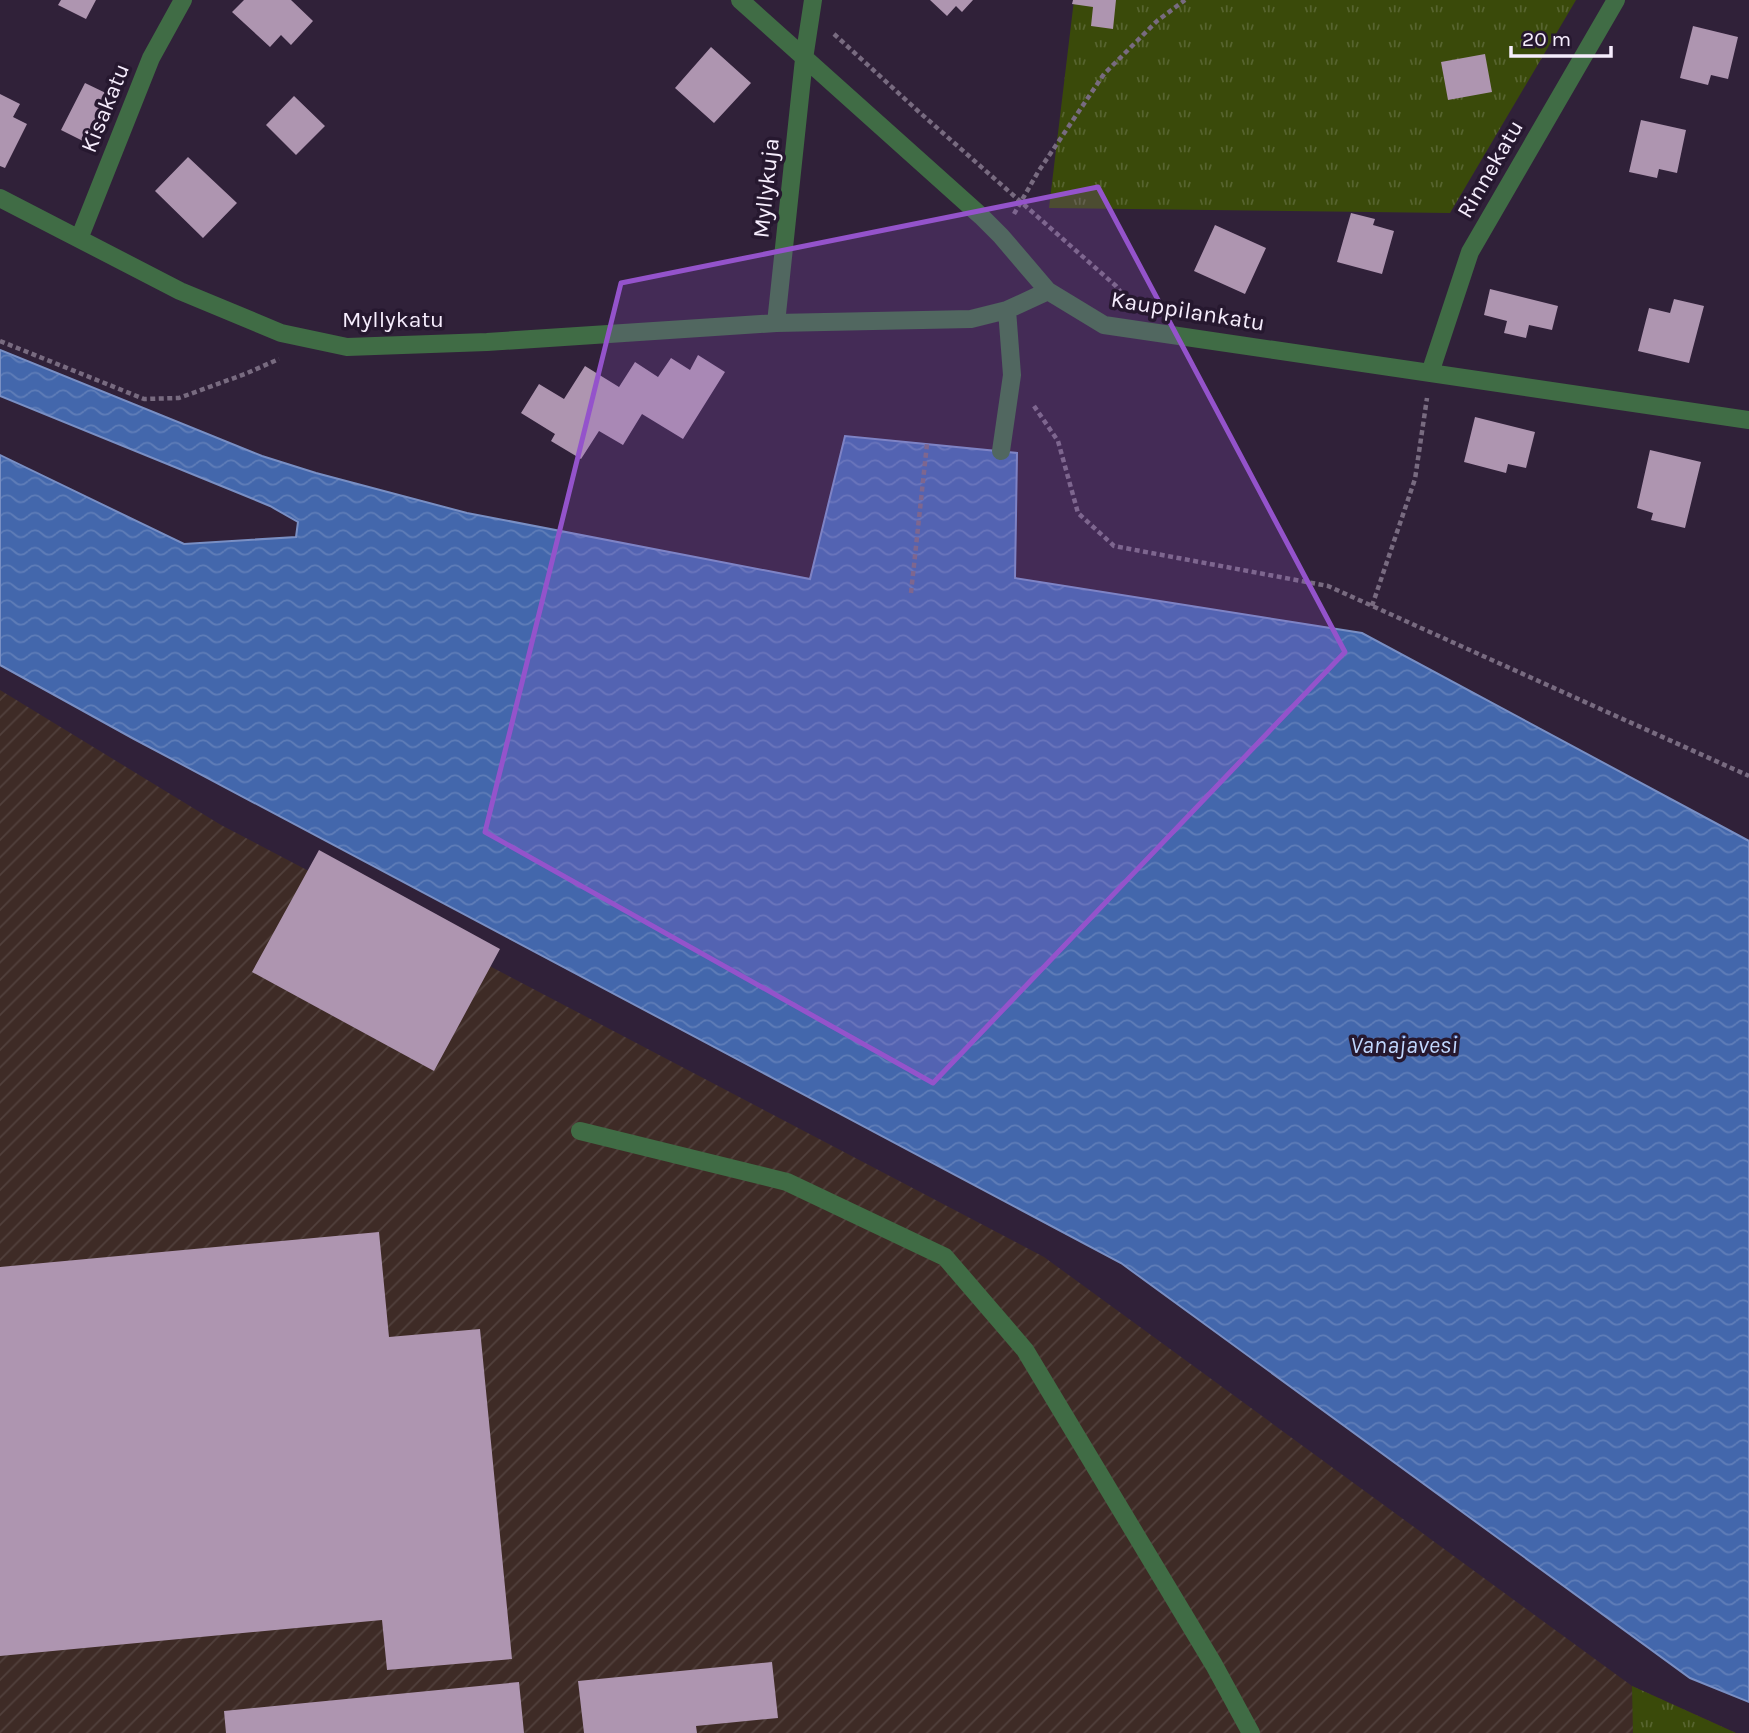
<svg xmlns="http://www.w3.org/2000/svg" width="1749" height="1733" font-family="Karla,sans-serif">
	<defs>
		<pattern id="industrial-furrows" width="10" height="10" patternUnits="userSpaceOnUse" patternTransform="scale(1.75)"><rect width="10" height="10" fill="#3e2b26"/><path d="M-1 1l2-2M0 10L10 0M9 11l2-2" fill="none" stroke="#51403c"/></pattern>
		<pattern id="park-tufts" width="24" height="20" patternUnits="userSpaceOnUse" patternTransform="scale(1.75)"><rect width="24" height="20" fill="#3a4a0a"/><path d="M3 7l-1-3M5 7V3M7 7l1-3M15 17l-1-3M17 17v-4M19 17l1-3" fill="none" stroke="#57642f"/></pattern>
		<pattern id="water-waves" width="16" height="10" patternUnits="userSpaceOnUse" patternTransform="scale(1.75)"><rect width="16" height="10" fill="#4367ac"/><path d="M0 5q4-4 8 0t8 0" fill="none" stroke="#5f7db8"/></pattern>
	</defs>
	<rect width="100%" height="100%" fill="#302139"/>
	<path fill="url(#industrial-furrows)" d="M0,690L221,825L1044,1257L1632,1686L1736,1733H0Z"/>
	<path fill="url(#park-tufts)" d="M1074,0H1576L1450,213L1049,208Z
		M1632,1686L1736,1733H1633Z"/>
	<path fill="url(#water-waves)" stroke="#798fc4" stroke-width="2" d="M0,350L262,456L316,473L467,513L810,579L845,436L1017,453L1015,578L1362,633L1749,841V1702L1690,1678L1121,1263L134,739L0,665V455L184,544L296,537L298,522L270,506L246,496L0,396Z"/>
	<path fill="#ae95b0" d="M61,0H96L86,19L58,5Z
		M244,0H291L313,21L291,45L281,35L270,47L232,12Z
		M930,0H973L962,12L956,6L947,16Z
		M1073,0H1116L1113,29L1091,26L1093,7L1072,4Z
		M1693,26L1738,37L1728,79L1711,75L1708,85L1680,78Z
		M711,47L751,83L714,123L675,88Z
		M1485,54L1492,92L1448,100L1441,62Z
		M85,83L112,96L87,143L61,130Z
		M0,94L20,104L13,117L27,124L5,168L0,166Z
		M294,96L325,126L296,155L266,125Z
		M1641,120L1686,130L1677,173L1659,169L1657,178L1629,172Z
		M188,157L237,203L203,238L155,191Z
		M1351,213L1375,219L1373,225L1394,231L1382,274L1337,262Z
		M1215,225L1266,248L1245,294L1194,271Z
		M1490,289L1558,306L1552,330L1529,325L1526,338L1504,333L1507,321L1484,315Z
		M1674,299L1704,306L1689,363L1638,351L1649,308L1670,313Z
		M698,355L725,372L683,439L642,414L623,445L599,431L581,459L551,441L555,434L521,413L539,384L564,399L585,366L619,387L635,362L658,377L671,358L690,370Z
		M1475,417L1535,432L1526,468L1508,464L1506,473L1464,462Z
		M1650,450L1701,462L1685,528L1651,520L1653,513L1637,508Z
		M319,850L500,949L434,1071L252,972Z
		M379,1232L389,1337L480,1329L512,1659L387,1670L382,1620L0,1656V1267Z
		M772,1662L778,1718L696,1726L697,1733H584L578,1681Z
		M519,1682L524,1733H226L224,1711Z"/>
	<g fill="none" stroke-linecap="round" stroke-linejoin="round">
		<path stroke="#786b80" stroke-width="4.5" stroke-dasharray="5 3.5" stroke-linecap="butt" d="M834,34L918,111L1116,286L1130,304
			M1014,214L1038,172L1104,74L1157,21L1185,0
			M0,341L144,399L179,398L245,374L279,359
			M1034,406L1058,441L1078,513L1114,546L1328,586L1749,776
			M911,593L927,444
			M1372,606L1415,479L1427,398"/>
		<path stroke="#406c45" stroke-width="18" d="M740,0L981,216L1001,236L1048,291L1104,325L1749,420
			M0,198L180,291L281,333L347,347L487,342L776,323L971,319L1007,310L1012,375L1001,451
			M79,239L151,58L183,0
			M1007,310L1048,291
			M776,323L804,59L813,0
			M1430,373L1470,252L1616,0
			M580,1131L787,1182L945,1257L1025,1350L1214,1665L1251,1733"/>
	</g>
	<path fill="#9453cb" fill-opacity="0.2" stroke="#9453cb" stroke-width="5" stroke-linejoin="round" d="M1098,187L1345,652L933,1083L485,832L621,283Z"/>
	<g text-anchor="middle" dominant-baseline="central" stroke-width="7" stroke-linejoin="round" paint-order="stroke">
		<g font-size="23" fill="#f6edfd" stroke="#26182f">
			<text transform="translate(105 108) rotate(-68)">Kisakatu</text>
			<text transform="translate(1490 169) rotate(-60)">Rinnekatu</text>
			<text transform="translate(766 188) rotate(-84)">Myllykuja</text>
			<text transform="translate(1188 311) rotate(9)">Kauppilankatu</text>
			<text x="393" y="319">Myllykatu</text>
		</g>
		<g font-size="24" font-style="italic" fill="#c1d7fe" stroke="#26182f">
			<text x="1404" y="1045">Vanajavesi</text>
		</g>
	</g>
	<path d="M1511 46v10h100v-10" fill="none" stroke="#f6edfd" stroke-width="3.5"/>
	<text x="1522" y="46" font-size="21" fill="#f6edfd" stroke="#26182f" stroke-width="5" paint-order="stroke">20 m</text>
</svg>
